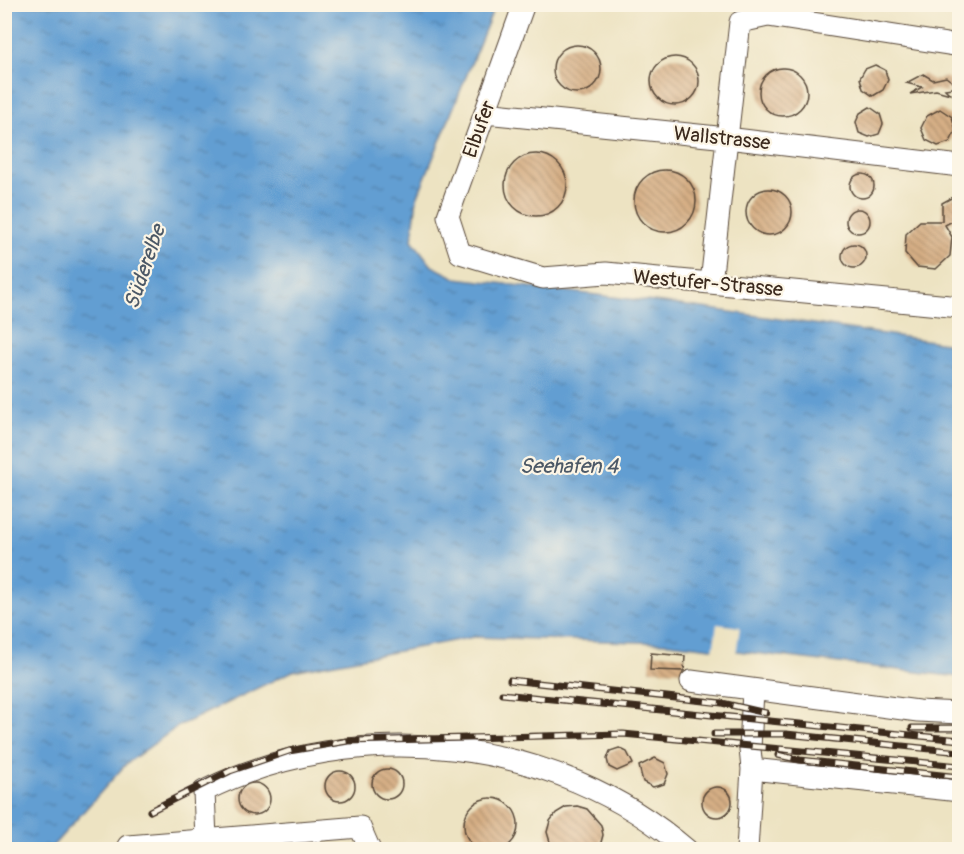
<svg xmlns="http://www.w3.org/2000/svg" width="964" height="854" font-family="Pangolin,sans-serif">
	<defs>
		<pattern id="water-ripples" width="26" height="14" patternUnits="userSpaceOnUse" patternTransform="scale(1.5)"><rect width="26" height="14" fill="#629ed2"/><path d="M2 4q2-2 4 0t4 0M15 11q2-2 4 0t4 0" fill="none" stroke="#5281aa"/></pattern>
		<pattern id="building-back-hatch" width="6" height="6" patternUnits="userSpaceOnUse" patternTransform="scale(1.5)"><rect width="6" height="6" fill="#d6af85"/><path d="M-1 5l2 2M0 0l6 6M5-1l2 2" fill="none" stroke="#af8f6c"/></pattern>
	</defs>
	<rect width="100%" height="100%" fill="#fcf5e5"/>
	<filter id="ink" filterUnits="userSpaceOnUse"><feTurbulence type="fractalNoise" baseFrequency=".0167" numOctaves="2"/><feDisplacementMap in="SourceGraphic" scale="12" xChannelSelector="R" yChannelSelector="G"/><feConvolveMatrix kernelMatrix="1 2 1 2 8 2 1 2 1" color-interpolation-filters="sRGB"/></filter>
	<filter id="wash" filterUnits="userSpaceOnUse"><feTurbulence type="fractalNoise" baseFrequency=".008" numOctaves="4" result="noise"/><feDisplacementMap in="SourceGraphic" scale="24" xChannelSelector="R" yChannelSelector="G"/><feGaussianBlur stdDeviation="1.35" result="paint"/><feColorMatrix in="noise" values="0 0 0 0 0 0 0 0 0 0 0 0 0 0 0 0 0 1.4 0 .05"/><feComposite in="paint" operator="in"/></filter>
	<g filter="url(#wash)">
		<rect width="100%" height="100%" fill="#ede3c2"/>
		<path fill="url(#water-ripples)" stroke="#4e6478" stroke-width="1.5" d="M5,5H495L417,198L412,240L432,266L456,278L696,307L959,345V677L669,643L474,637L293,671L177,727L126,764L50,849L5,850Z"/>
		<path fill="#ede3c2" d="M717,624L740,627L736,654L713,651Z"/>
		<g id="blocks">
			<path fill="url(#building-back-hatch)" d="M553 69a24 24 0 1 1 48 0a24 24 0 1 1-48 0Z
				M651 81a24 24 0 1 1 48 0a24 24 0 1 1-48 0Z
				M875,65L885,70L888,80L883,90L873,96L863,89L860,78L865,69Z
				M759 92a24 24 0 1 1 48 0a24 24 0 1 1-48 0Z
				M923,74L933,80L946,77L959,87L945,89L950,94L936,90L910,94L922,87L906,83Z
				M870,107L880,114L883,124L879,134L869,137L859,133L856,122L860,113Z
				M940,109L952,117L956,130L950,142L938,146L926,140L921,128L927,116Z
				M505 185a31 31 0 1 1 62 0a31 31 0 1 1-62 0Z
				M634 201a31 31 0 1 1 62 0a31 31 0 1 1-62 0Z
				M850 186a12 12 0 1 1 24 0a12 12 0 1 1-24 0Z
				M746 212a23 23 0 1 1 46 0a23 23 0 1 1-46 0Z
				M953,197L960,198V217L945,225L952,237L950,256L936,269L917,267L905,253L906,234L920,221H942V203Z
				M846 221a12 12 0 1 1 24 0a12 12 0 1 1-24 0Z
				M842 256a12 12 0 1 1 24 0a12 12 0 1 1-24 0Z
				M651,653L685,656L684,671L650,670Z
				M619,748L627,752L633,764L617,771L609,767L607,759L610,751Z
				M655,758L665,763L668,774L664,784L653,787L643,782L639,766Z
				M372 784a15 15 0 1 1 30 0a15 15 0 1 1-30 0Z
				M325 786a15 15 0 1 1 30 0a15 15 0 1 1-30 0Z
				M238 799a16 16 0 1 1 32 0a16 16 0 1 1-32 0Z
				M702 802a15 15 0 1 1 30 0a15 15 0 1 1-30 0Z
				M464 825a27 27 0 1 1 54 0a27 27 0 1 1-54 0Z
				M577,806L587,809L601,825L603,835L600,846L597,849H552L547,832L550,821L556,813L566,807Z"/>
		</g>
	</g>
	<g filter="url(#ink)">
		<use href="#blocks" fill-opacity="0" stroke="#564637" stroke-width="1.5"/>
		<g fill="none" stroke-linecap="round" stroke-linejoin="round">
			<defs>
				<path id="minor" d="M524,4L448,216L460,253L543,278L606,273L960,307
					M485,113L727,138L960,166
					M711,283L740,22L768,16L960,46
					M691,681L918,711L960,713
					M752,769L960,791
					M206,839L204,791C358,714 557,737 687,850
					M126,850L128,846L360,827L370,850
					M747,850L752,769L750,749L753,690"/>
			</defs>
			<use href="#minor" stroke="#564637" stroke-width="23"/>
			<use href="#minor" stroke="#fff" stroke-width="21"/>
			<defs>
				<path id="rail" d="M510,680L722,703L766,713
					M502,694L960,740
					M912,728H960
					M714,734H786L960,752
					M778,755L800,760L960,777
					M150,811L230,771L289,751L348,741L623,734L960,766"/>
			</defs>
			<use href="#rail" stroke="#3b2a1e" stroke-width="7"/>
			<use href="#rail" stroke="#fcf5e5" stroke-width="4.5" stroke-dasharray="14" stroke-linecap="butt"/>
		</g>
	</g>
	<g text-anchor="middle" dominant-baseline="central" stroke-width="4.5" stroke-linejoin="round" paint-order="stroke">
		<g font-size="20" fill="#3b2a1e" stroke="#fcf5e5">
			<text transform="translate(479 129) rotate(-70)">Elbufer</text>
			<text transform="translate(722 138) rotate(6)">Wallstrasse</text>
			<text transform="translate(708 283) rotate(5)">Westufer-Strasse</text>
		</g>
		<g font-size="21" font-style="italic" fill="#4b5866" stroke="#fcf5e5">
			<text transform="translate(145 267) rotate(-71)">Süderelbe</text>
			<text x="569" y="466">Seehafen 4</text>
		</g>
	</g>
	<rect width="964" height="854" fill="none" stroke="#fcf5e5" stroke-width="24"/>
</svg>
